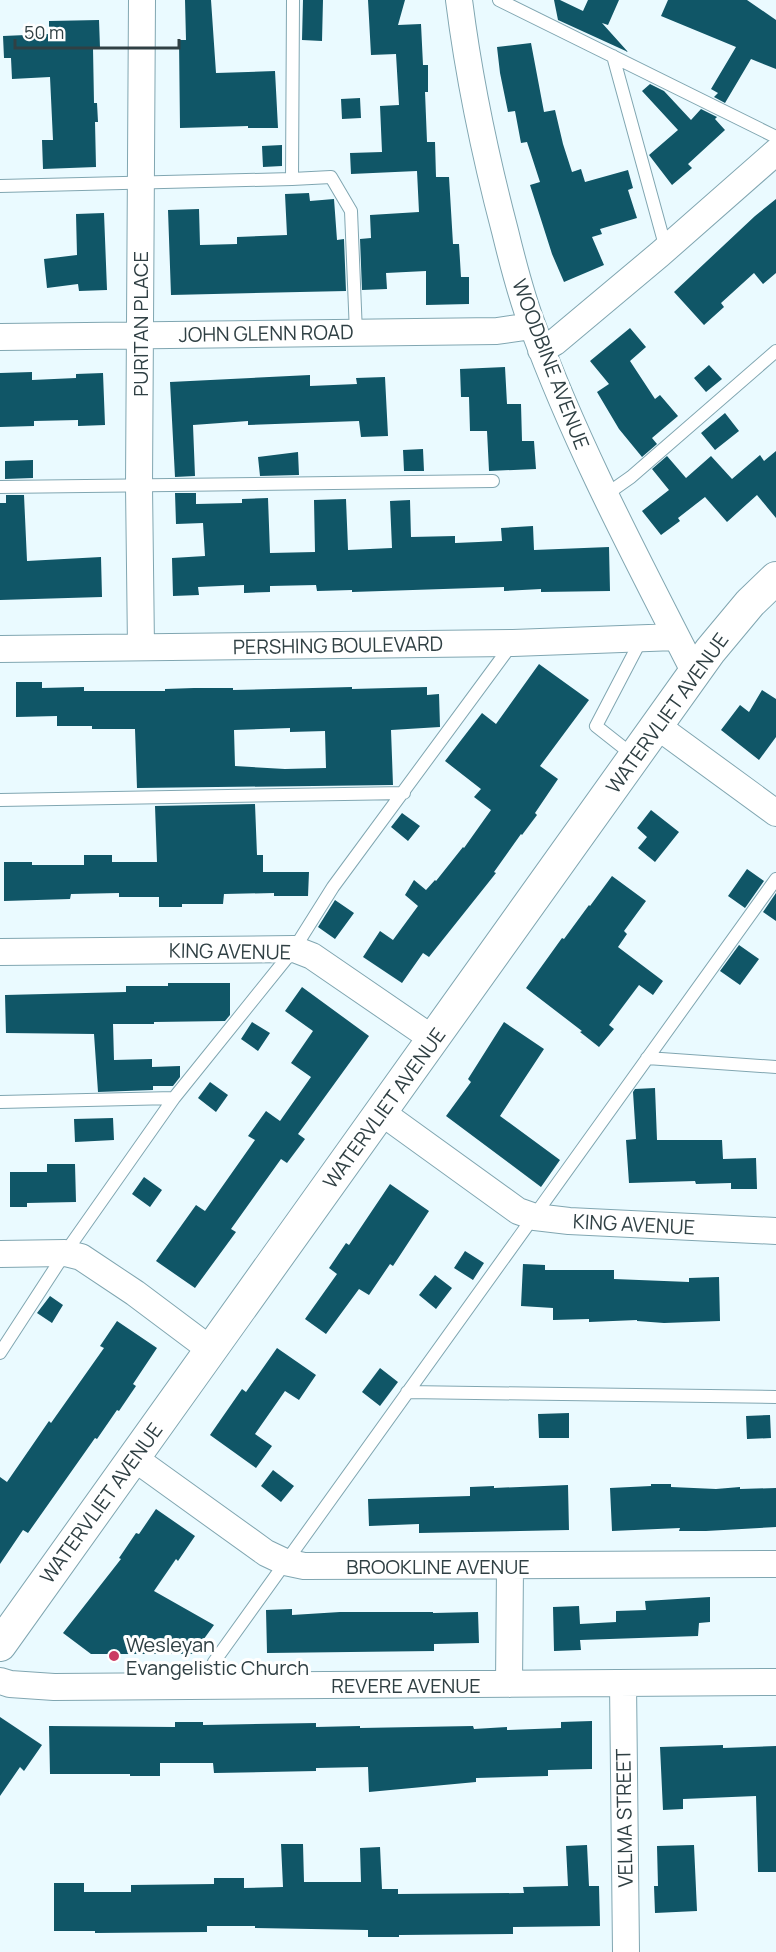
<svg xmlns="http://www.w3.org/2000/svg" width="776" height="1952" font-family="Manrope,sans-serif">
	<rect width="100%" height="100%" fill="#eafaff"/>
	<path fill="#105667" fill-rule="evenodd" d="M185,0H211L216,73L275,71L278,128H248V126L180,128L179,40H186Z
		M303,0H323L322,41L302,40Z
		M368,0H405L398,25L421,24L423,65H428V92H425L427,142H435L436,177H449L453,244H459L461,277H469V304L426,305V271L386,273L387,289L362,290L360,239L371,238L370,215L419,212L417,171L351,174L350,153L382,152L380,106L399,105L396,54L371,55Z
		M554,0H560L583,11L588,0H619L608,25L602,23L628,52L558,20Z
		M668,0H747L776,20V69L751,59L725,103L714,97L718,93L711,89L736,47L661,16Z
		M99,20L100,48H93L94,103H97L98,122H95L96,167L43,169L42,140H53L50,77L12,79L11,58H4L3,36L49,34V21Z
		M531,43L544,112L555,110L563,144L572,172L581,169L585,182L628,170L633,188L628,190L637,218L600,229L602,234L592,237L604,265L564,282L552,254L530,185L540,182L527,142L521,143L515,111L508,112L500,73L497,47Z
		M650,84L664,91L691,120L701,109L717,117L715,119L725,130L688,164L692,168L672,185L649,155L678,130L642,91Z
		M360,98L361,118L342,119L341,99Z
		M282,145V166L263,167L262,146Z
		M309,193L310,201L334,199L337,240L344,239L346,291L171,295L168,210L199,209L200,245L237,244V237L287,235L285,194Z
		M776,199V273L763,284L754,273L721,303L724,307L704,325L674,292L755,216Z
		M104,213L107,290L79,291L78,284L47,288L44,259L77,255L76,214Z
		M630,328L646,347L630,361L655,399L660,395L678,416L652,438L657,444L642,457L619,429L597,392L609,384L590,361Z
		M709,365L722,379L706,392L694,378Z
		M505,367L507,404H521L522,441H534L536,469L489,471L487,431H470L469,397H461L460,369Z
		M32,372V380L76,378V374L103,373L105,425L78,426V420L34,421V426L0,427V373Z
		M310,375V386L357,384L356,378L385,377L388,436L361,437L359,421L248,425V421L193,425L195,476L175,477L170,382Z
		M725,413L739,431L715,450L701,433Z
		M423,449L424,471H404L403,450Z
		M776,451V518L757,495L727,522L705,497L678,518L680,521L661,535L642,511L669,490L652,469L667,456L686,478L711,456L732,479L760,455L764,461Z
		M298,452L299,475L260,476L258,457Z
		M33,460V478L5,479V461Z
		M175,493H196V504L242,503V499L268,498L270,553L315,552L314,500L346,499L348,550L392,548L390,501L410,500L411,537L455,536V543L502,541L501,528L533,526L534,550L609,547L610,591L541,592V589L504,591V587L352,592V590L317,591L316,585L270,586V592L244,593V585L198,587L199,595L173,596L172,558L205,556L203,523L176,524Z
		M6,495H24L27,561L101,557L102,597L0,600V503H6Z
		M539,664L589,700L540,766L558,779L535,813L537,815L522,835L521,834L494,872L496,873L429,957L423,953L402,983L363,957L380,931L393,940L418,906L405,895L414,880L426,890L435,880L436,881L463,847L464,848L491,810L474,797L481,789L445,761L482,713L496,724Z
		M16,682H42V688L84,687V691H165V689L194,688H233V690L352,687V689L427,687V695L439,694L440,727L391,730L393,785L137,788L135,729H92V726H57V716L16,717ZM290,728V732L325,731L326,768L285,769L235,766L234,730Z
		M762,690L776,699V737L759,760L721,730L740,705L749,712Z
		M255,804L257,855H263V872H309L308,896H274V893L224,894L223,904H182V907H159V897H119V893L71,894L70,899L4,901V862H32V865H84V855H112V862H157L155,806Z
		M651,810L679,832L655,862L638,848L647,837L637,828Z
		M402,813L420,826L408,841L391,827Z
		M747,869L764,881L745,908L728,896Z
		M612,876L646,901L624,931L627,934L618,947L663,981L653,995L639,985L609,1025L614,1029L599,1047L580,1032L582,1031L526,988L562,938L564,939L589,905L590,906Z
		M776,893V921L763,912Z
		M335,900L354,913L335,939L318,927Z
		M739,945L759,959L740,985L720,971Z
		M168,983H230V1015L225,1021L154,1022V1024H113L114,1060L152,1059V1067L180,1066V1077L173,1086H153V1090L98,1092L94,1034L6,1033L5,995L126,992V986H168Z
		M302,987L369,1036L298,1134L305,1139L287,1163L281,1159L231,1229L236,1232L195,1288L156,1261L196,1205L205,1211L255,1140L248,1136L266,1111L280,1121L311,1077L291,1063L313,1031L285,1011Z
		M252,1022L270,1033L258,1051L241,1039Z
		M504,1022L544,1049L500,1116L560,1160L541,1187L446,1116L471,1082L468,1079Z
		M210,1082L228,1095L216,1112L198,1098Z
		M655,1088L657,1140H722L723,1159L756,1158L757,1189H731V1183L696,1184L695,1181L629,1183L626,1140L636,1139L633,1092L635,1089Z
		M113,1118L114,1140L75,1142L74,1119Z
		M47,1164H75L76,1202L27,1203V1207H10V1172H47Z
		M144,1177L162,1190L150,1207L132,1194Z
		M390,1184L429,1211L393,1266L390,1264L369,1295L359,1289L326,1334L305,1319L337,1274L329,1268L346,1243L349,1245Z
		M465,1251L484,1263L473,1280L454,1268Z
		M523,1264L545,1265V1270H614V1279L689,1282V1278L719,1277L720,1321L664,1323L637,1321V1320L589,1322V1319L553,1320V1308L521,1306Z
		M435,1275L452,1288L436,1309L419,1295Z
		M50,1296L63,1305L52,1323L37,1313Z
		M117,1321L157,1348L133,1384L136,1386L119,1411L117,1410L97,1439L95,1438L28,1533L23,1530L0,1564V1477L7,1482L49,1421L51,1423L104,1348L100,1346Z
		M277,1348L316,1375L299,1400L285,1391L255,1434L272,1446L256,1468L210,1435L242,1389L246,1392Z
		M380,1368L398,1382L380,1406L362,1392Z
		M569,1413V1438H539L538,1414Z
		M770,1415L771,1438L747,1439L746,1416Z
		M273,1470L294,1486L281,1502L261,1486Z
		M651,1484H671V1487L716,1489L740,1487V1489L776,1488V1527L706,1531H679L680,1528L612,1531L610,1488L651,1486Z
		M568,1485L569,1530L419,1533V1524L369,1526L368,1499L470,1496V1487L494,1486V1488Z
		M156,1509L195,1536L178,1561L176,1559L154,1591L214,1625L193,1654H91L63,1633L121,1559L119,1558L136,1533L139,1534Z
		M710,1597V1622L699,1623L698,1636L580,1640L581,1650L554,1651L553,1607L579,1606L580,1624L616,1622V1611L646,1610L645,1601Z
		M292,1609V1615L340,1612H433V1613L478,1612L479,1643L434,1644V1651L267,1653L266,1610Z
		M0,1717L42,1745L24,1771L20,1767L0,1796Z
		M592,1721V1769L548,1770V1776L476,1778V1782L369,1792L368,1767L316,1768V1771L214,1773L213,1763H160V1776H130V1774H50L49,1726L175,1727V1722H203V1725L316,1723V1727L360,1726V1728L473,1726L474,1729L507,1727V1730L561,1728V1722Z
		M723,1745V1748L776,1746V1872H758L756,1796L683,1799V1809L663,1810L660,1747Z
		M281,1844H303L304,1882H361L360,1848L380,1847L382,1889H398V1894L524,1893L523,1887L568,1886L566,1846L587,1845L589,1886H599L600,1926L513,1927V1934L399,1935V1937H368V1930L255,1928V1926H207V1932L95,1933V1931H54V1883H84V1892H131V1885L214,1884V1878H244V1888L283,1887Z
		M694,1845L697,1911L655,1913L654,1886H658L657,1846Z"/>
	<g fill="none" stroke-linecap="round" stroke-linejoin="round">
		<defs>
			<path id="service" d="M499,0L776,137
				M613,56L666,249
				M292,179L293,0
				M0,186L292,179L331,177L351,211L356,333
				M0,487L493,481
				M604,496L631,477L776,351
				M634,756L596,726L642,638
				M0,800L404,793
				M647,1058L776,1067
				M0,1102L174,1098
				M0,1353L65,1253L174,1098L294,949L333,887L512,644
				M407,1392L776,1397
				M207,1686L214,1662L776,879"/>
			<path id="minor" d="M459,0C469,79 485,155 505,231C513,264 521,296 533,327C577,447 637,559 695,673
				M0,337L497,331L532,326
				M541,350L555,342L660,254L776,152
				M141,647L139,486L142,0
				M0,649L513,643L676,637
				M657,726L776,813
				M0,952L294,949L312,956L433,1039
				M381,1112L518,1211L535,1217L569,1221L776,1231
				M0,1254L65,1253L81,1257L135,1293L211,1350
				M134,1458L266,1553L285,1562L304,1566L776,1564
				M0,1681L10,1684L54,1687L776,1682
				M623,1683L626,1952
				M509,1684L510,1566"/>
			<path id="tertiary" d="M0,1645L710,651L750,603L776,578"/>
		</defs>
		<use href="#service" stroke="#80a6b1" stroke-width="14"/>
		<use href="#minor" stroke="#80a6b1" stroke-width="28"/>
		<use href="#tertiary" stroke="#80a6b1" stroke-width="34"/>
		<use href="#service" stroke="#fff" stroke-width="12"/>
		<use href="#minor" stroke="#fff" stroke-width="26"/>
		<use href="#tertiary" stroke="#fff" stroke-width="32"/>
	</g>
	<circle fill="#cb3c64" stroke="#fff" stroke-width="2" cx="114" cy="1656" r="6"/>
	<g text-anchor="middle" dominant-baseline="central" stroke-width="6" stroke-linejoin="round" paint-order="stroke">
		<g font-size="20" fill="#304044" stroke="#fff">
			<text transform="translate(140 324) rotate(-90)">PURITAN PLACE</text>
			<text transform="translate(266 333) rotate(-1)">JOHN GLENN ROAD</text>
			<text transform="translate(551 364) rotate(69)">WOODBINE AVENUE</text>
			<text transform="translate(338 645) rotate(-1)">PERSHING BOULEVARD</text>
			<text transform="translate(667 713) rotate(-54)">WATERVLIET AVENUE</text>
			<text transform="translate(230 951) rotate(1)">KING AVENUE</text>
			<text transform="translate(384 1108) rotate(-54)">WATERVLIET AVENUE</text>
			<text transform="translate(634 1224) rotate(3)">KING AVENUE</text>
			<text transform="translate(101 1503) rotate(-54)">WATERVLIET AVENUE</text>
			<text x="438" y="1566">BROOKLINE AVENUE</text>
			<text x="406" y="1685">REVERE AVENUE</text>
			<text transform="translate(624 1818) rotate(-91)">VELMA STREET</text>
		</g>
		<g font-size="20" fill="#304044" stroke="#fff" text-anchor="start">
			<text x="126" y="1644">Wesleyan<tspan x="126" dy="23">Evangelistic Church</tspan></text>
		</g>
	</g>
	<path d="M15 39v9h164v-9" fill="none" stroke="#304044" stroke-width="3"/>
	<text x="24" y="39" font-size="18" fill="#304044" stroke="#ffffff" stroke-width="4.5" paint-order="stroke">50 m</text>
</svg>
